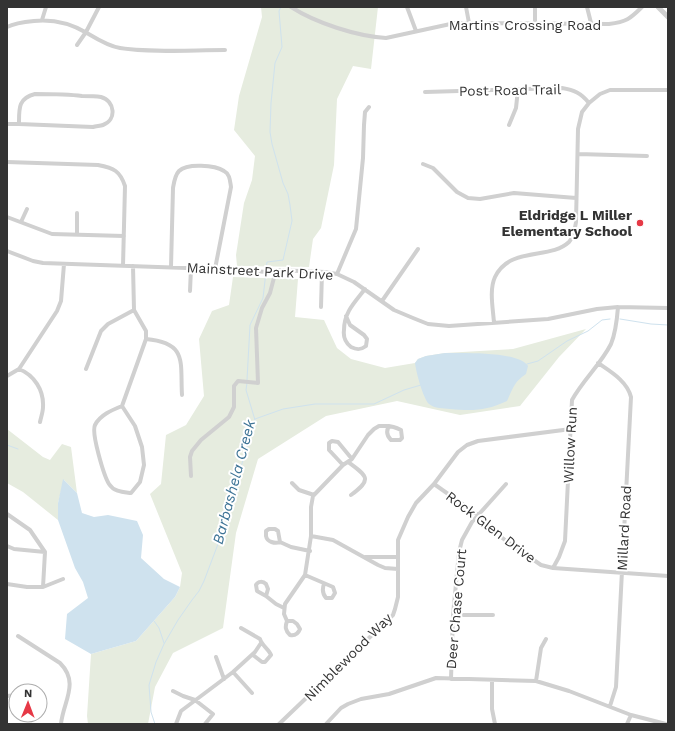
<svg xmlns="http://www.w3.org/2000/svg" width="675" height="731" font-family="'Work Sans',sans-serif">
	<rect width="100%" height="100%" fill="#fff"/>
	<path fill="#e6ecdf" d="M261,7H378L371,69L353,66L337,99L334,165L321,228L313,239L309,267L237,266L236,255L244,203L252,180L255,156L234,130L239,96L262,17Z
		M233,277L298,279L295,317L324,320L337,348L351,359L385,368L415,363L418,359L426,356L445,353L513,349L586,329L559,357L520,406L460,415L397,401L326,416L258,459L236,533L223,628L173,653L155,687L148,724H88L87,716L91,654L136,641L175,597L180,587L182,573L150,494L161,484L166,435L186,425L204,396L199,339L212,311L229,305Z
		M7,429L43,457L50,460L62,444L71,447L77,493L64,480L58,503V520L23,492L7,483Z"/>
	<path fill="#cfe2ee" d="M445,353C463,353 518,351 528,366L526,374C514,382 513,388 507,401C486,411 472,411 450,409C443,408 435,409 429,404C423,398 416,372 415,363L418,359L426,356Z
		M63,479L77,493L82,513L94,517L108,515L137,521L143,535L141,558L164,579L180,587L175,597L136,641L91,654L65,639L67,614L88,598L83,582L75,568L58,520V503Z"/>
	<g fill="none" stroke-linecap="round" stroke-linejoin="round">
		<path stroke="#cfe2ee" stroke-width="1" d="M266,269L267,262L283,260L292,221L290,205L288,194L283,183L272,144L270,132L271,103L275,63L282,47L279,11L281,7
			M620,319L651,324L668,325
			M527,364L538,361L567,341L588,331L602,320L610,319
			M247,380L250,325L263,298L266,272
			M255,419L283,409L315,404H374L404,390L421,385
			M7,445L18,449
			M154,621L159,628L164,643
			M155,724L151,712L149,685L156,662L164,644L178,620L192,600L199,591L204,581L218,544L255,420L246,390L247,383"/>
		<path stroke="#d0d0d0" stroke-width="4" d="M291,7C316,23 356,36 386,38L455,23L609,24C626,22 630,19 642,7
			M407,7L416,31
			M466,7L469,23
			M587,7L591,23
			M42,20L46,7
			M535,24V7
			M7,27C15,23 24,22 34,21C53,19 70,23 87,33C97,39 108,46 120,48C154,53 191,50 225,50
			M77,45L86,32L99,7
			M425,92L562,88C574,90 581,93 589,103
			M35,94C51,94 67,94 82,96C88,96 95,96 101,97C115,101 117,120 103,125C100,126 96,126 93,127L19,124C19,109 18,98 35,94Z
			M7,124H19
			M509,125L516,108L518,89
			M578,154L647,156
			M7,162L98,165C114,168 120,171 125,186L123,266
			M423,164L433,168L457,192L468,198L480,199L514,193L576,198
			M77,213V234
			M7,217L52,234L124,236
			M21,222L27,209
			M7,251L33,261L43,263L215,269L250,271L271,272L276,270L325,272L337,274L354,282L394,310L413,318L428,324L449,326L548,319L597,309L618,307L668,308
			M171,267L173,188C174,182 175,175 179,171C187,163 215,165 224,171C230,174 230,181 231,187L215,269
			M337,274L356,229L363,158L364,125L365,112L369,107
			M190,291L191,268
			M382,301L418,249
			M321,307L322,272
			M346,316L350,325L364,335L367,339L366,346C361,350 357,350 351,347C346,343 343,337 344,330C344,312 355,302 365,289
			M494,323C493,308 489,290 495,277C510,246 550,260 569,242C574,237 575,228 576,222L578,129L582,112L589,103L600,94L610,90H668
			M146,339C188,343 180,362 182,395
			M598,363C611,372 627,381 631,397L616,687L610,706
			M19,369C34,375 44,390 43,407C43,412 41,417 40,422
			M86,369L101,331L108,324L134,310
			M7,376L19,369L57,311L61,301L64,264
			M122,406L135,426L142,447L144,465L140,482L131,493C123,492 114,492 109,484C104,476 91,433 95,425C100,415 112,410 122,406Z
			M122,406L146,339V331L134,310L133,266
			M348,462C367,476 373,479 351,495
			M343,465L329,450V443L332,441L338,442L352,459
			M191,476L190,457L192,451L201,440L229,417L234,407V386L238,381L258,383L256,328L262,308L270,293L276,270
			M292,483L299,490L314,495
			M434,484L478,515L496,533L505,540L541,565L553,568L668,576
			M7,514L30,530L45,552L43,587H27L7,584
			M311,536L333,540L378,565L385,568L398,569
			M280,542C275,544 267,542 266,536V531L269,529H275L278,531L280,542L291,547L310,551
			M7,546L14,549L45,552
			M365,557H398
			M553,568L559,557L565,541L572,400C583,380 601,364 611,344C616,332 617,320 618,307
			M305,575L333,587L335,593L332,598H326C322,593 322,589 324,584
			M43,587L63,579
			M266,596L257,591L256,585C258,581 263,581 266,584L268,589L266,596L276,604L284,608
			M453,615H493
			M287,621H293L297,624L300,629C298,634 295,636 290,635C285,630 285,627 287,621L284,614L285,604L305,575L311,536V507L313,496L343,465L352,459L368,435L374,429L379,426H387C392,426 397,428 401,430L402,438L400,440H391C387,436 386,431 389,426
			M241,628L260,639C262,646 269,649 271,655L265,662H262L253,655
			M18,636L60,663C80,683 63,702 61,724
			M216,657L224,679
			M233,672L252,693
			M451,679L453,615L459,552L462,540L472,522L506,484
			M492,680V709L495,724
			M536,681L541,648L546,639
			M173,691L183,696L195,700L213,714L205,724
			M7,696L16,695
			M176,724L181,711L233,672L255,652L261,643
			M279,724L393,615L395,609L398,597V540L408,517L416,503L434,484L458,452L467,445L478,441L571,429
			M326,724L341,708L348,704L361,699L389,694L436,678L536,681L569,691L631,715L666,724
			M627,724L631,715"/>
		<path stroke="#d0d0d0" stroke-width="5" d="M658,7L668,17"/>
	</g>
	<circle fill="#e63946" stroke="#fff" stroke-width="1.5" cx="640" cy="223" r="4"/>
	<g text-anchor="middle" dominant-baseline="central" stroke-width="4" stroke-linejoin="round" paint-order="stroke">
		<g font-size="14" fill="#333" stroke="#fff">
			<text x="525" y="25">Martins Crossing Road</text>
			<text transform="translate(510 90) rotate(-1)">Post Road Trail</text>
			<text transform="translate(260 271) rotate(3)">Mainstreet Park Drive</text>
			<text transform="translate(570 445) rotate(-87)">Willow Run</text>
			<text transform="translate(491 527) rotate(37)">Rock Glen Drive</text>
			<text transform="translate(624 528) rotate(-87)">Millard Road</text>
			<text transform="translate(456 609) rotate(-85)">Deer Chase Court</text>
			<text transform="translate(348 657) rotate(-45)">Nimblewood Way</text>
		</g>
		<g font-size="14" font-weight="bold" fill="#333" stroke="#fff" text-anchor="end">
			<text x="632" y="215">Eldridge L Miller<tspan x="632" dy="16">Elementary School</tspan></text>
		</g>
		<g font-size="15" font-style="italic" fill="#3f7597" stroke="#fff">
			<text transform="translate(234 482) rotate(-75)">Barbashela Creek</text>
		</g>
	</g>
	<rect width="675" height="731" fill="none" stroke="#333333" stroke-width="16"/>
	<g transform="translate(28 703) rotate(1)"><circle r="19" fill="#ffffff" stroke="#adadad"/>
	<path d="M0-3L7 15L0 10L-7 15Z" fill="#e63946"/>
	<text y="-6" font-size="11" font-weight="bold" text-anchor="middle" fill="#333333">N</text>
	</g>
</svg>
